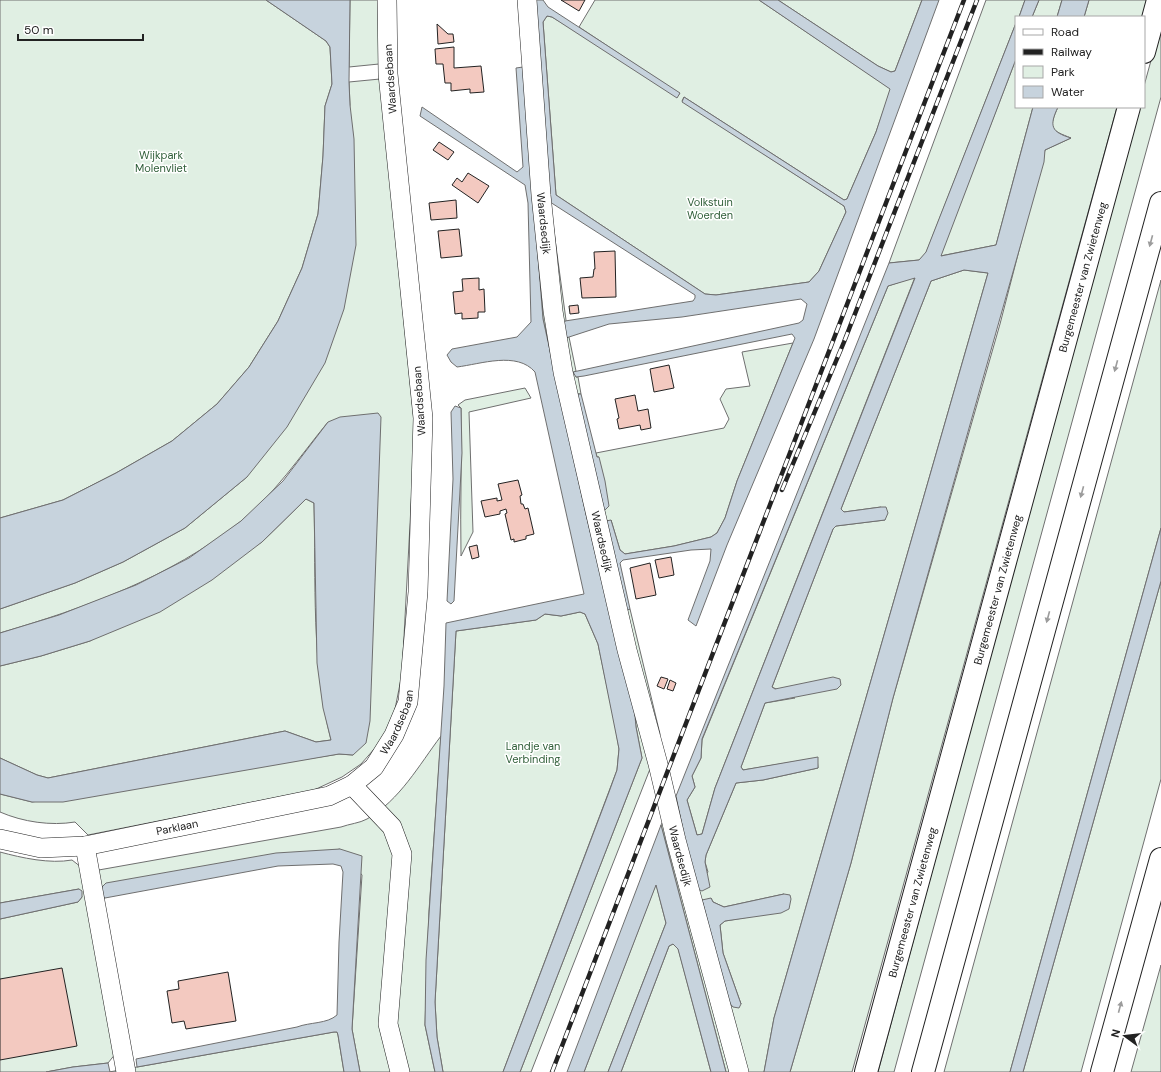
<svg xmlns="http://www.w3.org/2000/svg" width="1161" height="1072" font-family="'DM Sans',sans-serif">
	<rect width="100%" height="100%" fill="#fff"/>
	<path fill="#e0efe3" stroke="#6f6f6f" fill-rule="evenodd" d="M0,0H266L326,41L330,47L332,84L325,106L323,156L318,214L302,268L278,321L249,367L217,404L172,441L116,473L63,500L0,518Z
		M350,0H378L379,64L349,67Z
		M595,0H759L891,89L876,132L847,199L844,200L684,97L682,101L844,206L846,212L819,271L809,282L716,295L705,294L556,195L543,22L547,16L552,17L680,94L579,27Z
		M778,0H922L895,71L891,72L878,66Z
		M986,0H1025L1019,17H1016V23L926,253L919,260L889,263Z
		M1039,0H1062L1057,17H1032Z
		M1089,0H1147L1142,17H1084Z
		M1161,24V97L894,1072H878L1138,107H1144V86Z
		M1016,59V107H1033L996,245L940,256Z
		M380,79L415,431L402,674L393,719L383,739L361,764L342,777L314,790L88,835L75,822C51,826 23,822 0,812V794L32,802L339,754L353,755L328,422C300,456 275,494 240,522C169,578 85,608 0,633V609L75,583L123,562L185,528L247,477L350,105L349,82Z
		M1058,107H1117L852,1072H790L851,863L893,698L1000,324L1045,150L1071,138C1051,130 1048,129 1058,107Z
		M550,202L566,320L567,337H569L576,371L574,372L576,377H578L581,394H576L589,467L599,457H597L596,453L724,428L729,419L720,399L726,389L750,386L742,352L793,343L737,481L725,518L717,533L711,537L674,546L625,554L620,550L611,520L625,611L630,609L660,734L650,769L531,1072H520L642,758L636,727L634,705L623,668L586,514L543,319L534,208Z
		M964,270L988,273L774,1018L764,1072H726L661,825L676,796L695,887L708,872L705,862L706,855L736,783L763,780L818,768L817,758L743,770L741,767L765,703L795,698L772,687L833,529L836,526L885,520L881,507L844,512L841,509L931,281ZM784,894L749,917L725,921L720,925L723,953L741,1004L704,920L711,898L713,902L724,907Z
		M915,277L715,788L702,834L697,835L687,800L695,787L692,776L701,758L702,740L888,286Z
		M1161,280V528L1010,1072H944Z
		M525,388L531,398L469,412L473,532L461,556C460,507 462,457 461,408L458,405L465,400Z
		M306,499L314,503C316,582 311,663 331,740L316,742L285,731L48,778L37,775L0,758V666L41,656L90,641L262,542Z
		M1161,581V779L1081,1072H1023Z
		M580,612L585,614L598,644L615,725L619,749L617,770L503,1072H443L437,1037L435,1002L456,631L536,620L545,614L561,616Z
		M441,736L429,911L425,1025L435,1072H360L352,1029L362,875L340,849L101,897L105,898L99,899L116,1053L108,1063L73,1067L46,1072H0V919L78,902L82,897L79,889L0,903V852C22,858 50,864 72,860L81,867L93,871L341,827C349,824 360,823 367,819C400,800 419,765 441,736Z
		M656,884L666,923L608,1072H584Z
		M673,944L678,948L711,1072H621L669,946Z
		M1161,965V1072H1131Z
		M334,1032H337L338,1035L344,1072H109Z"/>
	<path fill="#c7d3dd" stroke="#6f6f6f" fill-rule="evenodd" d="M266,0H350L349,82L350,105L354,139L356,245L344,309L325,363L287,427L247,477L185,528L123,562L75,583L0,609V518L63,500L116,473L172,441L217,404L249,367L278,321L302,268L318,214L323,156L325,106L332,84L330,47L326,41Z
		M533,0H543L548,7L680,93L677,98L552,17L547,16L543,22L556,195L705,294L716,295L809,282L819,271L846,212L844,206L682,102L684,97L844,200L847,199L876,132L890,89L759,0H778L878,66L891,72L895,71L922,0H939L814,339L727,545L696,626L688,620L710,561L711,549L691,550L623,560L620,563L630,609L625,611L606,521L611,520L620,550L625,554L674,546L711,537L717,533L725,518L737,481L795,338L792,334L584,376L576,377L573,372L799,323L803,320L807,304L801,299L682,317L609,324L566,338L564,324L565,321L693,301L695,298V295L550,202Z
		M1025,0H1039L1032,17H1019Z
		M1062,0H1089L1084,17H1057Z
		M1016,23V59L941,256L996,245L1033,107H1058C1049,126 1051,132 1071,138L1045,150L1044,162L893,698L851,863L790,1072H764L774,1018L988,273L964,270L931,281L841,509L844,512L881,507H886L888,513L885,520L836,526L833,529L772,687L775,689L833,677L840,679L841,685L837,689L765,703L741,767L743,770L818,757V768L763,780L736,783L706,855L705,862L710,887L702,891L695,888L676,796L889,263L919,260L926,252ZM915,278L715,788L702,834L697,835L687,800L695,787L692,776L701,758L702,739L888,286Z
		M523,67L543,319L586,514L623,668L634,705L636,727L642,758L520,1072H503L609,792L617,770L619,749L598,644L585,614L580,612L561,616L545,614L536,620L456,631L435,1002L437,1037L443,1072H435L425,1025L426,960L444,686L446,623L584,594L535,372C517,351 481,364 457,367L451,362L447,355L452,349L517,337L531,322L528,203L525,185L420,116L422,107L517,172L523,167L516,68Z
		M576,394H581L597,457H599L605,481L609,506L605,510L602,509Z
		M455,406L461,408L462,453L454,601L451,604L447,601L453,479L451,412Z
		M378,413L381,417L370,721L366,743L353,755L339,754L63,802H32L0,794V758L37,775L48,778L285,731L316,742L331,740L323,708L317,663L314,503L306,499L262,542L212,580L160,612L90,641L41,656L0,666V633L59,615L136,585L189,558L241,521L283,481L328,422L340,417Z
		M1161,528V581L1023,1072H1010Z
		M661,825L726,1072H711L678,949L673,944L669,946L621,1072H608L666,923L656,885L584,1072H567Z
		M340,849L362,856L352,1029L360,1072H344L338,1035L337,1032H334L137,1067L136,1059L297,1027C310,1022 327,1024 337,1015L339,942L343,872L341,866L333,864L278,866L105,898L101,897L102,887L106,883L276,853Z
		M79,889L82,891V897L78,902L0,919V903Z
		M784,894L790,895L791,899L789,909L781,913L725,921L720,925L723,953L741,1004L739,1008L733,1007L727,1000L702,900L711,898L713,902L724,907Z
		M108,1063L110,1072H46L73,1067Z"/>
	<path fill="#f3c9c0" stroke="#222" d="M561,0H585L579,11Z
		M437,24L448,34H453L454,42L438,44Z
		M454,47V68L481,66L484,92L470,93V89L451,91V83H445L443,64H436L435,49Z
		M439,142L454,152L448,160L433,150Z
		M468,173L489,186L478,203L452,185L457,178L462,182Z
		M456,200L457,218L431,220L429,203Z
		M459,229L462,256L441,258L438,231Z
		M615,251L616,297L582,298L580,278L593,277L594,269H595L594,252Z
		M479,278V290L484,289L485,312H478V318L462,319V313L455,314L453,292L463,291L462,279Z
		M578,305L579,313L570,314L569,306Z
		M669,365L674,388L654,392L650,369Z
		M635,395L638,411L648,409L651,428L641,430L640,425L619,429L617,419L619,418L615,399Z
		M518,480L522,495L520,496L521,504H523L525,509L528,508L534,534L526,536V539L514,542V539L511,540L505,514L507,513L506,509L500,511V514L485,517L481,501L497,498V501L502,500L498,484Z
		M477,545L479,557L472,559L469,547Z
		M671,557L674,575L659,578L655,560Z
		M650,563L656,595L636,599L630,568Z
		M661,677L668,679L664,689L657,686Z
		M670,680L676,683L673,691L667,689Z
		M62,968L77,1046L0,1060V979Z
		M228,972L236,1021L186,1029L184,1021L172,1023L167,991L179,989L178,981Z"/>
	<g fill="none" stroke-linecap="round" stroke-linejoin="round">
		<defs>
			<g id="minor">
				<path id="s1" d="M527,0L541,195L553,311L563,372L627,650L658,764L676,840L739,1072"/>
				<path d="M352,785L392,827L402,854L388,1024L400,1072"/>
				<path id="s2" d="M0,839L41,848L85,846L329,796L352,785L374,767L394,735L408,702L418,592L423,418L388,74L387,0"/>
				<path d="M85,846L126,1072"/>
			</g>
			<g id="major">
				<path d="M1144,52L1158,0"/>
				<path id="s3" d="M866,1072L1129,107"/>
			</g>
			<path id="highway" d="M923,1072L1161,203
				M1102,1072L1161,859"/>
		</defs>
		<use href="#minor" stroke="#222" stroke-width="20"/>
		<use href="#major" stroke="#222" stroke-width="24"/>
		<use href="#highway" stroke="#222" stroke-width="24"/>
		<use href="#minor" stroke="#fff" stroke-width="19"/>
		<use href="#major" stroke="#fff" stroke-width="22"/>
		<use href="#highway" stroke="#fff" stroke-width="22"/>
		<defs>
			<path id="rail" d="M782,490L844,342L977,0
				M552,1072L964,0"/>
		</defs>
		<use href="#rail" stroke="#222" stroke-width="4.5"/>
		<use href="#rail" stroke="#fff" stroke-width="3" stroke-dasharray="9" stroke-linecap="butt"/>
	</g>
	<defs><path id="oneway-solid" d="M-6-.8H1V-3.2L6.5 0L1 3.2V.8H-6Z"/></defs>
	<g fill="#9c9c9c">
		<use href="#oneway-solid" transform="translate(1151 241) rotate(105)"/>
		<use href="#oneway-solid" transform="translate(1116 366) rotate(105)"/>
		<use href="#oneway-solid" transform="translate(1082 492) rotate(105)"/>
		<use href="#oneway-solid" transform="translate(1048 617) rotate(105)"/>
		<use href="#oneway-solid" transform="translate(1120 1007) rotate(-75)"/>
	</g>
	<g text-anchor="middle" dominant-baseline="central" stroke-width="3" stroke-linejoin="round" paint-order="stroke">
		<g font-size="11" fill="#222" stroke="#fff">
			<text transform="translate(390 79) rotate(-94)">Waardsebaan</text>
			<text stroke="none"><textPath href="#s1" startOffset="224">Waardsedijk</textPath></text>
			<text stroke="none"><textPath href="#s3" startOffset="824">Burgemeester van Zwietenweg</textPath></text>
			<text transform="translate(419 401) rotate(-94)">Waardsebaan</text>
			<text stroke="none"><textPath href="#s1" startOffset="548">Waardsedijk</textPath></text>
			<text stroke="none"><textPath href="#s3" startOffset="500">Burgemeester van Zwietenweg</textPath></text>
			<text stroke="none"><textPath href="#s2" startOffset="440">Waardsebaan</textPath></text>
			<text stroke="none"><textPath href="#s2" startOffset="180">Parklaan</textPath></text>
			<text stroke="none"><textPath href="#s1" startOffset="872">Waardsedijk</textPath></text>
			<text stroke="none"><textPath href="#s3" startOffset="176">Burgemeester van Zwietenweg</textPath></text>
		</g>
		<g font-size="11" fill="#2f5e38" stroke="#fff">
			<text x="161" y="155">Wijkpark<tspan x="161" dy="13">Molenvliet</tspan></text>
			<text x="710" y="202">Volkstuin<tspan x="710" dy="13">Woerden</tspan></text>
			<text x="533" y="746">Landje van<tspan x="533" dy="13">Verbinding</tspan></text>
		</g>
	</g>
	<rect x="1015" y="16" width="130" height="92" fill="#ffffff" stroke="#a7a7a7"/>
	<rect x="1023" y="29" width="20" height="6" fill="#ffffff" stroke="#a7a7a7"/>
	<text x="1051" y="36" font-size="12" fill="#222222">Road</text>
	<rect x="1023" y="49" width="20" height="6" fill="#222222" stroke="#a7a7a7"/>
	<text x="1051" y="56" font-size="12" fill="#222222">Railway</text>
	<rect x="1023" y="66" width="20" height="12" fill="#e0efe3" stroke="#a7a7a7"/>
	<text x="1051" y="76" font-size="12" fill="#222222">Park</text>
	<rect x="1023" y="86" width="20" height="12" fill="#c7d3dd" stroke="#a7a7a7"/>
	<text x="1051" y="96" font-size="12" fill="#222222">Water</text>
	<g transform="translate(1125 1036) rotate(285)" stroke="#ffffff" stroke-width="3" paint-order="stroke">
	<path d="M0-3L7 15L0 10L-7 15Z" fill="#222222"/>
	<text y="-6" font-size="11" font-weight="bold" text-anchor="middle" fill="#222222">N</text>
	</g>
	<path d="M18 34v6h125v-6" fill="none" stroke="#222222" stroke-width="2"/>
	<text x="24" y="34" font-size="12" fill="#222222" stroke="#ffffff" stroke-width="3" paint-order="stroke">50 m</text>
</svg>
